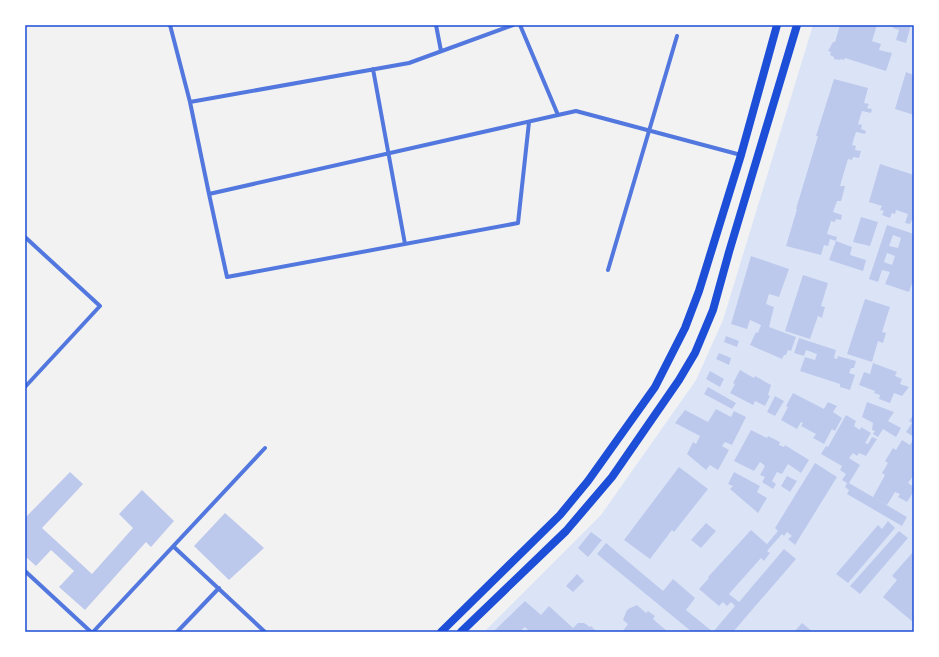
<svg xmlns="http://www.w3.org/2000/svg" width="939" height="657" font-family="'Public Sans',sans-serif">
	<rect width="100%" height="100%" fill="#f2f2f2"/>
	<path fill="#dbe4f7" d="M813,25H914V632H484L601,515L696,380L723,320Z"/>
	<path fill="#bdc9ec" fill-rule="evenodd" d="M840,25H877L872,41L881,44L879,50L892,53L886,71L845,58L844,60L841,59L840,60L834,59V57L830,55L831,52L828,51L833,42H835Z
		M894,25H911L906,43L896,40L899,30L893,28Z
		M906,72L914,75V115L895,109Z
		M834,79L868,88L864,103L869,104L867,108L872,109L871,113L862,111L858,124L862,125L861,129L866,131L865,134L856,132L852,145L856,146L855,150L861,151L859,158L853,157L852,160L848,159L840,186H845L842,198L841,201H837L833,212L842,215L841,220L836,219L835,222L831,221L827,234L837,237L836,241L830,239L828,246L824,245L821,255L786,246L797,209H796L818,136H816Z
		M880,164L914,175V220H912L910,224L905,223L908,214L896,210L895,214L892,213L890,218L882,215L884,211L880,210L882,206L869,202Z
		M861,217L878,222L870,246L853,242Z
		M887,225L914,234V278L909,292L885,284L890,272L882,270L878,282L869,279ZM893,235L901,238L898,248L889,246ZM887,253L895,256L892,265L884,262Z
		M836,241L852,247L850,255L866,260L863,271L829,260Z
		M751,256L789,269L779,297L769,294L766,304L774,307L769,327L796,337L791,351L788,350L786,355H784L782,359L750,345L756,332L758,333L761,325L750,320L747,329L731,324Z
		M803,275L828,283L821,306L825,307L822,318L818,316L810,339L785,331Z
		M865,299L890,307L882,332L886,333L883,343L878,341L872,362L847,354Z
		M726,336L739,341L737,347L724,342Z
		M799,338L836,350L834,358L837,359L838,356L856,361L854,368H851L849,373L855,375L850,390L840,387V384L800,371L805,357L815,360L817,354L806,350L804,356L794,353Z
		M719,353L731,358L729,365L716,359Z
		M873,363L897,372L895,376L902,379L900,384L909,387L902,396L894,393L890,403L879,399L880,395L874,393L875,391L859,385L864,372L870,374Z
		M740,370L754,378L755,376L771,385L768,395L770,396L765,406L755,401L753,405L730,393L735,384L733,383Z
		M710,371L724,379L720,387L706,379Z
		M708,387L736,403L732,409L704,394Z
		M793,393L824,409L828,402L837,406L833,412L842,418L835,431L832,429L824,444L813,438L816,434L801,426L803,423L801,422L797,429L781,420L788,407L786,406Z
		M775,396L784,401L775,416L767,412Z
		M867,402L894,412L888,421L901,428L896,437L883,429L878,437L873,434L875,431L872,430L873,423L862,417Z
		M716,409L731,417L734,411L746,417L732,445L725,442L722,446L729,450L718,470L710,465L706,470L687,454L693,442L696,444L700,436L675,423L685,410L708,422Z
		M914,414V437L906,432L912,423L909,421Z
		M846,415L856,421L854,426L860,430L861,427L871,433L865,443L868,444L872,437L877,439L866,456L859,453L857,456L853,453L849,458L860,465L849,483L907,517L902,526L847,494L849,490L845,487L847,483L842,480L846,474L840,470L842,466L821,454L826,446L828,447Z
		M751,430L767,438L768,436L780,442L779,445L784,447L785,445L809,460L801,473L788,464L782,474L777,472L772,481L776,484L773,489L762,482L765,477L760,475L765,466L760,462L754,471L734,461Z
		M914,438V475L908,483L914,487V491L907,502L898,497L900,494L895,492L887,505L873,497L885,475L882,473L888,463L885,461L893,448L896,450L902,440L910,445Z
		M815,463L837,477L795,545L788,539L792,536L787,532L784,536L782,534L767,551L770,553L764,561L761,558L729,594L739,602L784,549L796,559L733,632H692L597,554L606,543L663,591L673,579L695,598L686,610L713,632L735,606L731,602L727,606L723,602L719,606L699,589L709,578L708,577L751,530L767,544L778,531L775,528Z
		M679,467L708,489L674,532L672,530L650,559L624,540Z
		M70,472L83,484L42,528L92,574L133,528L119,514L142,490L174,521L151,547L146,542L85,610L59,587L74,571L51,550L36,566L25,556V518Z
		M734,472L760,486L757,492L767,498L758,513L730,489L733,486L728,484Z
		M787,476L797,481L790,492L781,486Z
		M225,513L264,548L229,580L194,546Z
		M888,521L895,528L848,583L836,574L878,525L882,529Z
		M706,523L716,531L701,548L691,540Z
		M899,531L908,538L860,594L850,586Z
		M591,532L602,540L588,557L578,548Z
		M912,553L914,555V623L883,597L897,580L892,576Z
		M577,574L584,581L573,592L566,586Z
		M525,601L541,615L549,606L573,628L578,623H584L590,627L591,626L597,632H530L525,627L519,632H493Z
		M637,605L646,613L648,611L655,616L653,619L668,632H622L628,624L623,620L626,612L628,609Z
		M802,623L813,632H794Z"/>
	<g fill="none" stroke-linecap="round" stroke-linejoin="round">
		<path stroke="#5277de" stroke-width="4" d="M170,25L190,102L209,194
			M436,25L441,51
			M520,25L558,115
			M373,69L405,244
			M190,102L409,63L513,25
			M529,122L518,223L227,277L209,194L558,115L576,111L741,155
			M25,237L100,306L25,387
			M608,270L677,36
			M174,547L265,632
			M25,571L91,632
			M93,632L265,448
			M177,632L219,588"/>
		<path stroke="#1d4ed8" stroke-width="8" d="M441,632L560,515L588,481L655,387L685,328L699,291L741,155L777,25
			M461,632L566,531L612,477L679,380L695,353L713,310L729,252L797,25"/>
	</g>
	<rect width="939" height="657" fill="none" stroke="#ffffff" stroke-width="52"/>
	<rect x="26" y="26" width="887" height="605" fill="none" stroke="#1d4ed8" stroke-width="1.5"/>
</svg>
